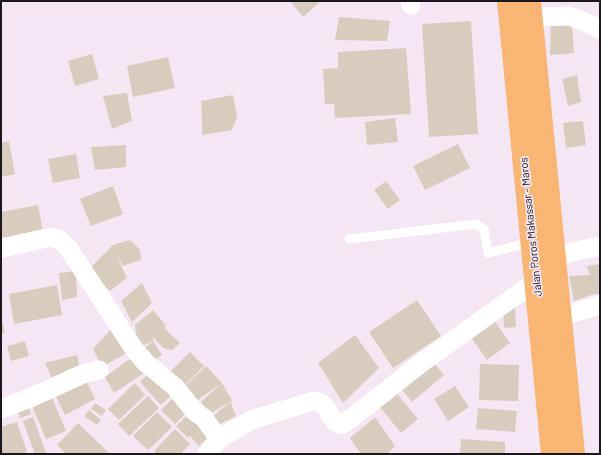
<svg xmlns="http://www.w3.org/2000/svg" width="601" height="455" font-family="Barlow,sans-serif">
	<rect width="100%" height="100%" fill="#f4e7f3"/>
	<path fill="#d8ccbf" d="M290,1H319L320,2L303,17Z
		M339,17L390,21L387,41L335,40Z
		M471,21L478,134L429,137L422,24Z
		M551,22L572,23L574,53L550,55Z
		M406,48L411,114L335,118L334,104H325L323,69L338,68V52Z
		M92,54L99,79L75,86L68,61Z
		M168,57L175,88L133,97L127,66Z
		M577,75L581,102L568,106L562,79Z
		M127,93L132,121L112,129L103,96Z
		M233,95L237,117L232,130L202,135V116L201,101Z
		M395,118L398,142L367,145L365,122Z
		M583,121L586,145L566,148L563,123Z
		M9,141L15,174L1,177V143Z
		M458,144L470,168L425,190L413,166Z
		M126,145V167L95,170L91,147Z
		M76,154L80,178L53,183L48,159Z
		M386,181L400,200L388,209L374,190Z
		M113,186L123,214L91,226L80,199Z
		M38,205L44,237L1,245V212Z
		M130,240L140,250L141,260L123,266L116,254L127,278L110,291L87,271L113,245Z
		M600,264V294H594L574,301L569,276L590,275L587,266Z
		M76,271L77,297L62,300L59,273Z
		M142,283L152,303L132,322L121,301Z
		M57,285L62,315L14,324L9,294Z
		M417,300L441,336L393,368L369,332Z
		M515,307L516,327L504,328L503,308Z
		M153,310L166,326L164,328L180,343L172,350L163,348L153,337V341L140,347L131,336L136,332L135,325Z
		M1,316L5,333L1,334Z
		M494,320L510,343L487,360L471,337Z
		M114,326L130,351L102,367L93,349Z
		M355,335L379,368L343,403L318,363Z
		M25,341L29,356L11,361L7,346Z
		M153,341L162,355L152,362L145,348Z
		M190,352L204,366L184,386L170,372Z
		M77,355L81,373L54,383L45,363Z
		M131,358L144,373L114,393L105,377Z
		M434,363L444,375L412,402L402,390Z
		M480,364L519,365L518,401L479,400Z
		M206,366L222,383L232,400L231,403L236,416L220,424L213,416L232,400L210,414L201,402L222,383L193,403L183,388Z
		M152,370L174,393L161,405L140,382Z
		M84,376L95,399L65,415L53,391Z
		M135,383L145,395L119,420L108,409Z
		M455,386L469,407L448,421L434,399Z
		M396,392L418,419L401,433L379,406Z
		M148,396L159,408L129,436L118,424Z
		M175,396L189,410L175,424L161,410Z
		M52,398L66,431L46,439L32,406Z
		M95,403L106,410L102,416L91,409Z
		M29,407L31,414L20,418L18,412Z
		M478,408L517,411L515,432L476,429Z
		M89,410L101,420L97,425L84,416Z
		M157,412L172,427L148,450L133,436Z
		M189,414L201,426L194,433L203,424L212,434L199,446L190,436L188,438L176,426Z
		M33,417L46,453L43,454H35L23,421Z
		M375,417L395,446L387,454H361L350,438Z
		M17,422L27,452L21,454H1V427Z
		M78,423L110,454H66L57,445Z
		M175,429L190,444L181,454H157L154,451Z
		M461,439L505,442V454H460Z"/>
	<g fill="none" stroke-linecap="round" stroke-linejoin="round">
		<path stroke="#fff" stroke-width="9" d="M349,239L476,224L484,229L488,253L532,242"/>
		<path stroke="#fff" stroke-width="19" d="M410,1L411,5
			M531,17L569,16L583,21L600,29
			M1,248L51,237L60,240L69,249L134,349L145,362L175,387L195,412L204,418L219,439
			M539,259L600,246
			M560,317L600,305
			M1,409L30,398L85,373L99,370
			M207,454L219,439L251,420L313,401C332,402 326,421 342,425L367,406L420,364L536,281"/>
		<path stroke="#f8b574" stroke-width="22" d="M508,1L552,454
			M530,1C544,152 558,303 574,454"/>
	</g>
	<g text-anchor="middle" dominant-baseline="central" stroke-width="3.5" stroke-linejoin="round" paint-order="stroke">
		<g font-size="11" fill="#1b161b" stroke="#f4e7f3">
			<text transform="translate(530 227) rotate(-96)">Jalan Poros Makassar - Maros</text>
		</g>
	</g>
	<rect width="601" height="455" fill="none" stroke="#1b161b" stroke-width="4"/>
</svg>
